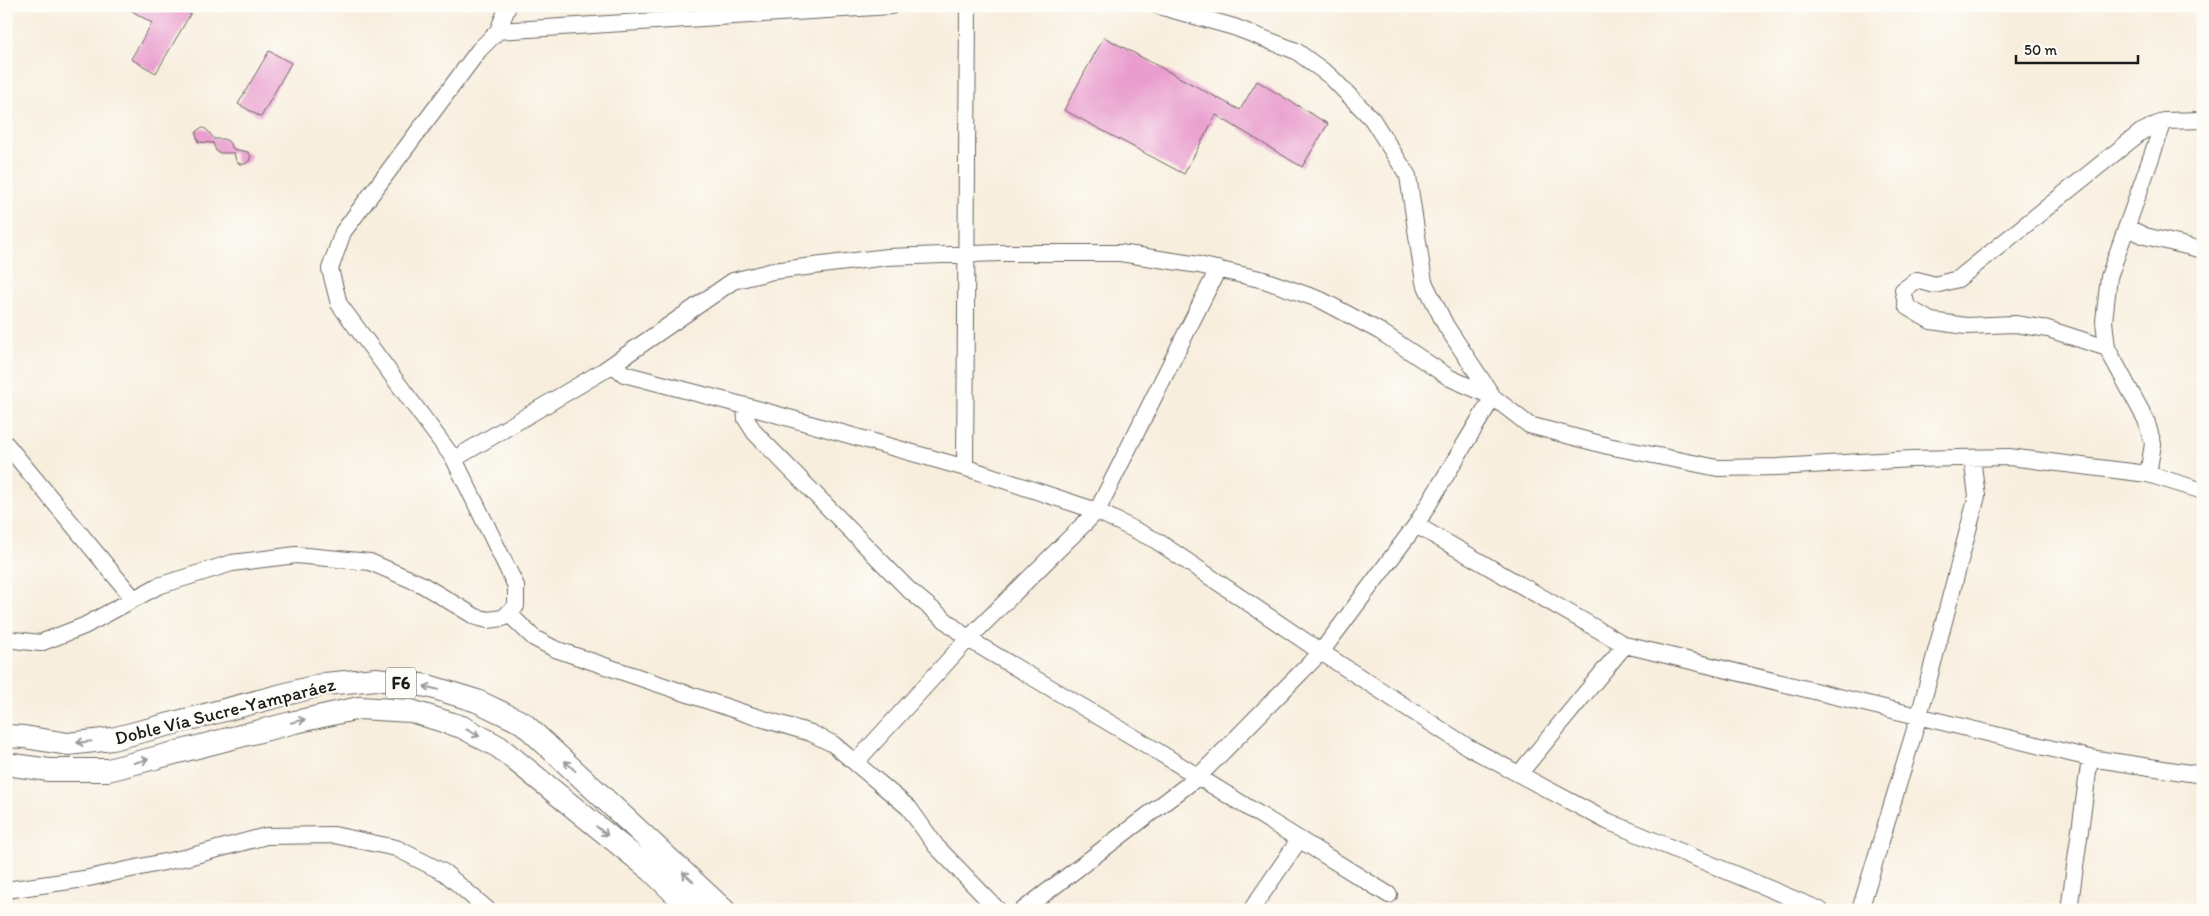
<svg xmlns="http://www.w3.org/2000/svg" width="2209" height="916" font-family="Itim,sans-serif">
	<rect width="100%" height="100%" fill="#fdfcf7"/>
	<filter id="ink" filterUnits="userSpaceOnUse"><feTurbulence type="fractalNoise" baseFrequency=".02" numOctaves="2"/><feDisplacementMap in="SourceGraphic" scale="10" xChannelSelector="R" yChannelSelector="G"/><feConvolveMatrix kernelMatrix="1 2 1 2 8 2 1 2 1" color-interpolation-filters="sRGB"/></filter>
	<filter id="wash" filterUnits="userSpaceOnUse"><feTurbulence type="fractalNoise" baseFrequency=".0096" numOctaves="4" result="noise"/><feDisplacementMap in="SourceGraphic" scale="20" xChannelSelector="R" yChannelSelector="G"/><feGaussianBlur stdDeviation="1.12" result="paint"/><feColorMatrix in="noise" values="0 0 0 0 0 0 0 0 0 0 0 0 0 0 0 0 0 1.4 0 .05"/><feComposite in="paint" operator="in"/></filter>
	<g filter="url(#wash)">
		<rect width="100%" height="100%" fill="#f8eede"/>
		<g id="blocks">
			<path fill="#e99dce" d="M124,6H179L191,13L156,73L131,59L152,23Z
				M1104,37L1240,110L1257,81L1328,124L1302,167L1216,115L1184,174L1064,110Z
				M269,51L291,63L261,117L238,104Z
				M204,128L208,131L214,139H223L228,141L233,149L248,152L251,156L249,161L245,164H240L236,161L234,153H220L216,151L213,143L198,142L196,133L199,129Z"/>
		</g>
	</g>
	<g filter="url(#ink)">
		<use href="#blocks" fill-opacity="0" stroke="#696660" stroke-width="1"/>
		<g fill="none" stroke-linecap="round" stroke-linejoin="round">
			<defs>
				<path id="minor" d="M1159,6L1234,27L1296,51L1330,76L1372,119L1408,176L1424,282L1446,326L1493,397L1529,425L1608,446L1718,468L1777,467L1912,459L2009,457L2148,474L2203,491
					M498,31L508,6
					M2128,228L2145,236L2203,250
					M2107,348L2048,329L2015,324L1966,326L1931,321L1907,307L1903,290L1917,280L1935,285L1958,279L2141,132L2164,121L2203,120
					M613,364L624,374L757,409L973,470L1097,511L1157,541L1321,652L1468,747L1607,821L1820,910
					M745,406L746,419L755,433L909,590L968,639L1152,748L1389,895
					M6,444L134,599
					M454,459L603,371L733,281L773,271L887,257L1000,253H1120L1199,265L1264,280L1321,300L1381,332L1450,378L1493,397L1416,525L1321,652L1198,777L1023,910
					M965,468L968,6
					M2148,474L2153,444L2146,420L2107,348L2104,321L2109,277L2164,121
					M1416,525L1625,645L2090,758L2203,775
					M508,613L534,638L555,649L750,715L811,733L833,744L909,808L936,846L998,910
					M6,639L40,643L84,626L158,586L232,563L296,555L370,562L421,584L476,617L488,620L503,618L516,606V586L454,459L339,304L330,269L343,232L479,50L498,31L891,6
					M856,762L968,639L1097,511L1218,269
					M1519,774L1625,645
					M6,890L84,879L188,857L266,836L334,835L396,848L445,873L488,910
					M1251,910L1299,840
					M1860,910L1919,716L1977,496L1972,458
					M2069,910L2090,758"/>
				<path id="highway" d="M6,736L24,737L68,744L112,739L325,684L376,679L428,686L477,701L523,723L724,910
					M6,764L49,770H108L295,722L359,708L411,711L462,727L499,747L652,871L692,910"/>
			</defs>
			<use href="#minor" stroke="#696660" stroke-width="18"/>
			<use href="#highway" stroke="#696660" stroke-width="24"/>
			<use href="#minor" stroke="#fff" stroke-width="16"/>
			<use href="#highway" stroke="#fff" stroke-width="22"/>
		</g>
		<defs><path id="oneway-shaft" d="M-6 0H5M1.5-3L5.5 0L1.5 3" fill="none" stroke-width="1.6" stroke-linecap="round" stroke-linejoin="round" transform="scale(1.25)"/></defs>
		<g stroke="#999">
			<use href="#oneway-shaft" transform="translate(431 688) rotate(-166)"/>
			<use href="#oneway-shaft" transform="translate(298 721) rotate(-13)"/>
			<use href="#oneway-shaft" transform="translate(473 733) rotate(28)"/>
			<use href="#oneway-shaft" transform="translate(84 742) rotate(174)"/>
			<use href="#oneway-shaft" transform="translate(141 761) rotate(-15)"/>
			<use href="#oneway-shaft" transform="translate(570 766) rotate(-137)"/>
			<use href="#oneway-shaft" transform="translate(602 831) rotate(39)"/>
			<use href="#oneway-shaft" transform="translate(688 877) rotate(-137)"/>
		</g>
	</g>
	<g text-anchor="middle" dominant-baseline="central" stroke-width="4.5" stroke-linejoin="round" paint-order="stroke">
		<rect fill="#fdfcf7" stroke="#605f5e" stroke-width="1" x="386" y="667.5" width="30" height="31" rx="4"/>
		<g font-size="18" font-weight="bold" fill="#1c1c1c">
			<text x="401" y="683">F6</text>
		</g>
		<g font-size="19" fill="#1c1c1c" stroke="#fdfcf7">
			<text transform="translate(225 711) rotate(-14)">Doble Vía Sucre-Yamparáez</text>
		</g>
	</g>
	<rect width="2209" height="916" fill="none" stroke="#fdfcf7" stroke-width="25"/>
	<path d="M2016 55v8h122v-8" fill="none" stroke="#1c1c1c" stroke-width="2.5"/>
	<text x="2024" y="55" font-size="15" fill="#1c1c1c" stroke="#fdfcf7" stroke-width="4" paint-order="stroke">50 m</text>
</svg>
